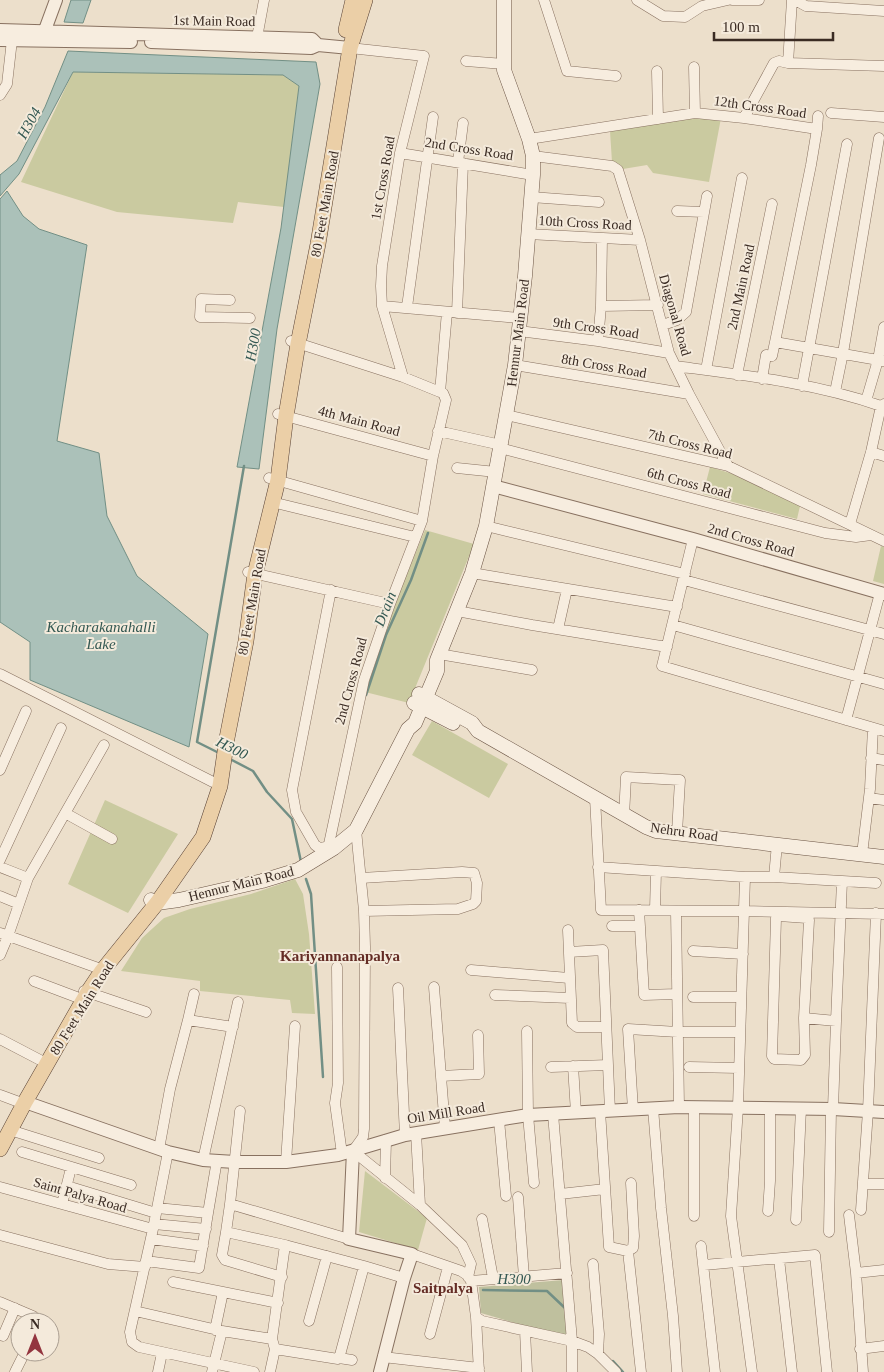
<svg xmlns="http://www.w3.org/2000/svg" width="884" height="1372" font-family="'Times New Roman',serif">
	<rect width="100%" height="100%" fill="#ecdfcb"/>
	<path fill="#cacaa0" d="M73,72L283,75L299,86L284,207L238,202L233,223L117,212L21,182Z
		M690,118H721L709,182L653,173L647,165L623,169L612,162L610,131Z
		M710,467L733,474L800,506L797,519L703,494Z
		M425,530L474,544L409,703L365,692L394,605Z
		M881,546L884,547V584L873,581Z
		M432,721L508,764L489,798L412,755Z
		M105,800L178,834L128,913L68,884Z
		M295,879L303,894L309,934L315,1014L292,1013L290,1000L200,991V981L121,971L142,938L164,918L190,909L251,894Z
		M365,1171L427,1218L418,1250L359,1232Z"/>
	<path fill="#bfc09e" d="M564,1280L567,1336L542,1331L481,1313L479,1287Z"/>
	<path fill="#abc1b9" stroke="#728f85" d="M71,0H91L83,23L64,22Z
		M68,51L316,62L320,84L277,329L259,469L237,467L281,228L299,86L283,75L73,72L19,174L0,196V175L17,161L45,107Z
		M7,191L23,216L39,229L87,245L57,441L99,453L107,516L137,576L208,634L189,747L30,680V642L0,622V199Z"/>
	<g fill="none" stroke-linecap="round" stroke-linejoin="round">
		<path stroke="#728f85" stroke-width="2.5" d="M366,695L386,635L411,580L428,533
			M219,753L197,742L244,466
			M230,759L253,771L267,792L292,819L301,862
			M306,879L311,894L323,1077
			M483,1290L547,1291L566,1309
			M613,1361L623,1372"/>
		<defs>
			<path id="minor" d="M544,0L567,71L616,76
				M637,0L663,16L685,17L702,6L728,0
				M732,0H759
				M795,0L806,6L884,11
				M256,43L264,0
				M350,48L424,56L400,153L382,266L381,286L382,306L403,377
				M466,61L504,64
				M788,63L884,66
				M694,67L695,113
				M657,71L658,119
				M0,95L7,84L12,40
				M831,113L884,117
				M744,118L774,63L779,61L788,63L792,0
				M817,129L818,116
				M529,139L695,113L744,118L817,129L811,165L775,342L772,356L766,355L762,379
				M400,153L533,175
				M533,156L612,166L618,170L640,240L669,353L689,394L728,466
				M458,162L463,123
				M531,197L599,202
				M677,211L704,212
				M528,234L640,240
				M230,300L201,299L200,317L250,318
				M382,306L520,318
				M601,306L658,305
				M407,307L433,117
				M457,313L463,163
				M663,325L677,320L686,312L707,196
				M519,331L598,341L669,353
				M291,341L403,377L440,392L443,393L446,400L433,456L422,521L390,604L364,680L329,844L326,847
				M598,341L601,306L602,238
				M775,342L884,361
				M515,365L689,394
				M675,366C743,375 815,383 881,406
				M706,370L742,178
				M737,375L772,204
				M802,386L847,144
				M440,392L447,312
				M835,392L843,353L879,138
				M866,401L878,360L884,327
				M278,414L433,456
				M506,415L728,466L884,541
				M438,431L501,445
				M500,448L825,533L856,537L871,535
				M871,452L884,456
				M457,468L496,472
				M269,478L422,521
				M272,502L415,537
				M850,524L871,452L881,406L884,404
				M486,526L685,574
				M693,539L662,666L884,731
				M248,572L390,604
				M472,573L677,607
				M684,580L884,634
				M457,611L532,625L667,647
				M673,625L884,684
				M558,629L567,589
				M439,654L532,670
				M0,674L213,782L221,784
				M846,720L880,593
				M871,758L884,760
				M0,770L26,711
				M595,798L601,910L744,911L884,914
				M869,798L884,800
				M65,813L112,839
				M624,816L626,777L680,780L677,833
				M356,830L364,911L365,947L364,1129L363,1137L353,1151L420,1205L462,1245L471,1264L468,1277
				M330,849L326,847L319,848L315,845L296,812L292,790L331,590
				M862,854L870,789L873,728
				M0,860L61,728
				M0,867L28,878L8,936L0,955
				M598,867L745,877H774L777,844
				M745,877L738,1107L731,1216L752,1372
				M774,877L876,883
				M28,878L104,745
				M361,878L462,872L474,873L477,883L476,901L473,904L458,909L364,911
				M0,896L19,904
				M639,910L644,995L677,994
				M655,910L656,871
				M676,911L679,1107
				M779,916L807,918L809,920L804,1018L805,1055L801,1060L774,1059L772,1056L776,918Z
				M612,926H640
				M568,930L572,1023L577,1027H606
				M0,933L98,968L102,971
				M693,951L743,954
				M569,952L603,950L610,1111
				M337,967L338,1083L335,1103L342,1154
				M471,970L569,978
				M34,981L79,998
				M434,987L445,1128
				M398,988L405,1135
				M84,991L146,1012
				M495,995L570,998
				M693,997H741
				M804,1018L836,1021
				M188,1020L194,994
				M527,1031L528,1115L534,1183
				M0,1039L42,1061
				M573,1066L576,1113
				M551,1067L608,1065
				M689,1067L739,1068
				M441,1076L479,1074L478,1035
				M0,1095L19,1102
				M653,1108L661,1208L673,1316L677,1372
				M833,1109L836,1021L842,881
				M633,1110L628,1029L678,1032H740
				M240,1111L230,1204L349,1239
				M600,1111L609,1247L628,1251L641,1372
				M553,1114L572,1341V1372
				M499,1120L506,1196
				M10,1130L99,1158
				M416,1133L420,1205
				M159,1149L170,1089L188,1020L233,1027
				M22,1152L131,1185
				M203,1160L238,1002
				M286,1162L295,1026
				M385,1178L386,1140
				M864,1184H884
				M67,1186L156,1213
				M0,1187L153,1229L130,1332L132,1342L139,1347L254,1372
				M560,1194L605,1189
				M518,1197L524,1277
				M62,1204L71,1168
				M230,1204L226,1232L285,1245L272,1339
				M861,1210L868,1111L876,913
				M768,1211L770,1181V1108
				M208,1213L217,1160
				M849,1215L856,1273L863,1372
				M694,1216V1107
				M482,1219L493,1278
				M796,1220L801,1108
				M154,1224L206,1229
				M153,1229L168,1152
				M226,1232L222,1255L225,1260L282,1277
				M829,1232L831,1109
				M0,1235L108,1264L145,1267
				M151,1239L203,1246
				M285,1245L364,1266
				M701,1246L715,1372
				M628,1251L633,1248L634,1236L631,1183
				M412,1254L461,1271L467,1275L471,1281L476,1317L479,1372
				M779,1259L792,1372
				M146,1261L199,1268L208,1213L157,1208
				M593,1264L599,1334L598,1354
				M704,1265L815,1255L827,1372
				M856,1273L884,1270
				M471,1281L567,1273
				M173,1282L278,1303
				M0,1302L33,1316L32,1322
				M135,1311L222,1331L272,1339L275,1349L270,1372
				M476,1317L482,1321L572,1341L588,1347L598,1354L616,1372
				M309,1321L327,1256
				M215,1330L223,1292
				M525,1331L527,1372
				M430,1334L448,1267
				M3,1336L15,1308
				M275,1349L338,1359L340,1355L364,1266L404,1278
				M860,1349L884,1346
				M383,1357L479,1368
				M339,1358L352,1360
				M15,1372L25,1352
				M158,1372L162,1353
				M212,1372L222,1331"/>
			<path id="tertiary" d="M0,30L312,39L318,45L350,48
				M42,38L56,0
				M0,40L131,42
				M151,42L311,48L318,45
				M493,486L693,539L884,594
				M25,1102L168,1152L203,1160L235,1162H286L338,1155L405,1135L528,1115L679,1107L833,1109L884,1112
				M353,1151L349,1239L412,1254L404,1278L380,1372"/>
			<path id="secondary" d="M419,694L472,723L478,731L646,827L656,831L884,857
				M414,703L453,723
				M151,900L157,903L179,900L262,881L298,870L334,848L356,830L408,729L415,723L437,671V660L472,573L486,526L515,365L525,276L533,175V156L529,139L504,70V0"/>
			<path id="primary" d="M346,30L353,0
				M0,1149L25,1102L88,992L102,971L157,903L203,837L220,786L227,738L246,641L255,574L278,480L286,416L298,344L318,244L350,48L365,0"/>
		</defs>
		<use href="#minor" stroke="#887160" stroke-width="11"/>
		<use href="#tertiary" stroke="#887160" stroke-width="14"/>
		<use href="#secondary" stroke="#6a5343" stroke-width="15"/>
		<use href="#primary" stroke="#574034" stroke-width="16"/>
		<use href="#minor" stroke="#f7eddf" stroke-width="10"/>
		<use href="#tertiary" stroke="#f7eddf" stroke-width="12"/>
		<use href="#secondary" stroke="#f7eddf" stroke-width="14"/>
		<use href="#primary" stroke="#ebcfa7" stroke-width="15"/>
	</g>
	<g text-anchor="middle" dominant-baseline="central" stroke-width="4" stroke-linejoin="round" paint-order="stroke">
		<g font-size="14" fill="#3a2b23" stroke="#f4eadb">
			<text transform="translate(214 21) rotate(1)">1st Main Road</text>
			<text transform="translate(760 107) rotate(8)">12th Cross Road</text>
			<text transform="translate(469 149) rotate(9)">2nd Cross Road</text>
			<text transform="translate(383 178) rotate(-80)">1st Cross Road</text>
			<text transform="translate(325 204) rotate(-80)">80 Feet Main Road</text>
			<text transform="translate(585 223) rotate(3)">10th Cross Road</text>
			<text transform="translate(741 287) rotate(-78)">2nd Main Road</text>
			<text transform="translate(675 315) rotate(74)">Diagonal Road</text>
			<text transform="translate(596 328) rotate(8)">9th Cross Road</text>
			<text transform="translate(518 333) rotate(-83)">Hennur Main Road</text>
			<text transform="translate(604 366) rotate(10)">8th Cross Road</text>
			<text transform="translate(359 421) rotate(15)">4th Main Road</text>
			<text transform="translate(690 444) rotate(14)">7th Cross Road</text>
			<text transform="translate(689 483) rotate(15)">6th Cross Road</text>
			<text transform="translate(751 540) rotate(16)">2nd Cross Road</text>
			<text transform="translate(252 602) rotate(-80)">80 Feet Main Road</text>
			<text transform="translate(351 681) rotate(-75)">2nd Cross Road</text>
			<text transform="translate(684 832) rotate(8)">Nehru Road</text>
			<text transform="translate(241 884) rotate(-14)">Hennur Main Road</text>
			<text transform="translate(82 1008) rotate(-58)">80 Feet Main Road</text>
			<text transform="translate(446 1113) rotate(-9)">Oil Mill Road</text>
			<text transform="translate(80 1195) rotate(16)">Saint Palya Road</text>
		</g>
		<g font-size="15" font-style="italic" fill="#335852" stroke="#f4eadb">
			<text transform="translate(29 123) rotate(-61)">H304</text>
			<text transform="translate(253 345) rotate(-80)">H300</text>
			<text transform="translate(385 609) rotate(-68)">Drain</text>
			<text x="101" y="627">Kacharakanahalli<tspan x="101" dy="17">Lake</tspan></text>
			<text transform="translate(232 748) rotate(27)">H300</text>
			<text x="514" y="1279">H300</text>
		</g>
		<g font-size="15" font-weight="bold" fill="#642c25" stroke="#f4eadb">
			<text x="340" y="956">Kariyannanapalya</text>
			<text x="443" y="1288">Saitpalya</text>
		</g>
	</g>
	<g transform="translate(35 1337)"><circle r="24" fill="#f4eadb" stroke="#aa9e91"/>
	<path d="M0-4L9 19L0 12L-9 19Z" fill="#93353f"/>
	<text y="-8" font-size="14" font-weight="bold" text-anchor="middle" fill="#3a2b23">N</text>
	</g>
	<path d="M714 32v8h119v-8" fill="none" stroke="#3a2b23" stroke-width="2.5"/>
	<text x="722" y="32" font-size="15" fill="#3a2b23" stroke="#f4eadb" stroke-width="4" paint-order="stroke">100 m</text>
</svg>
